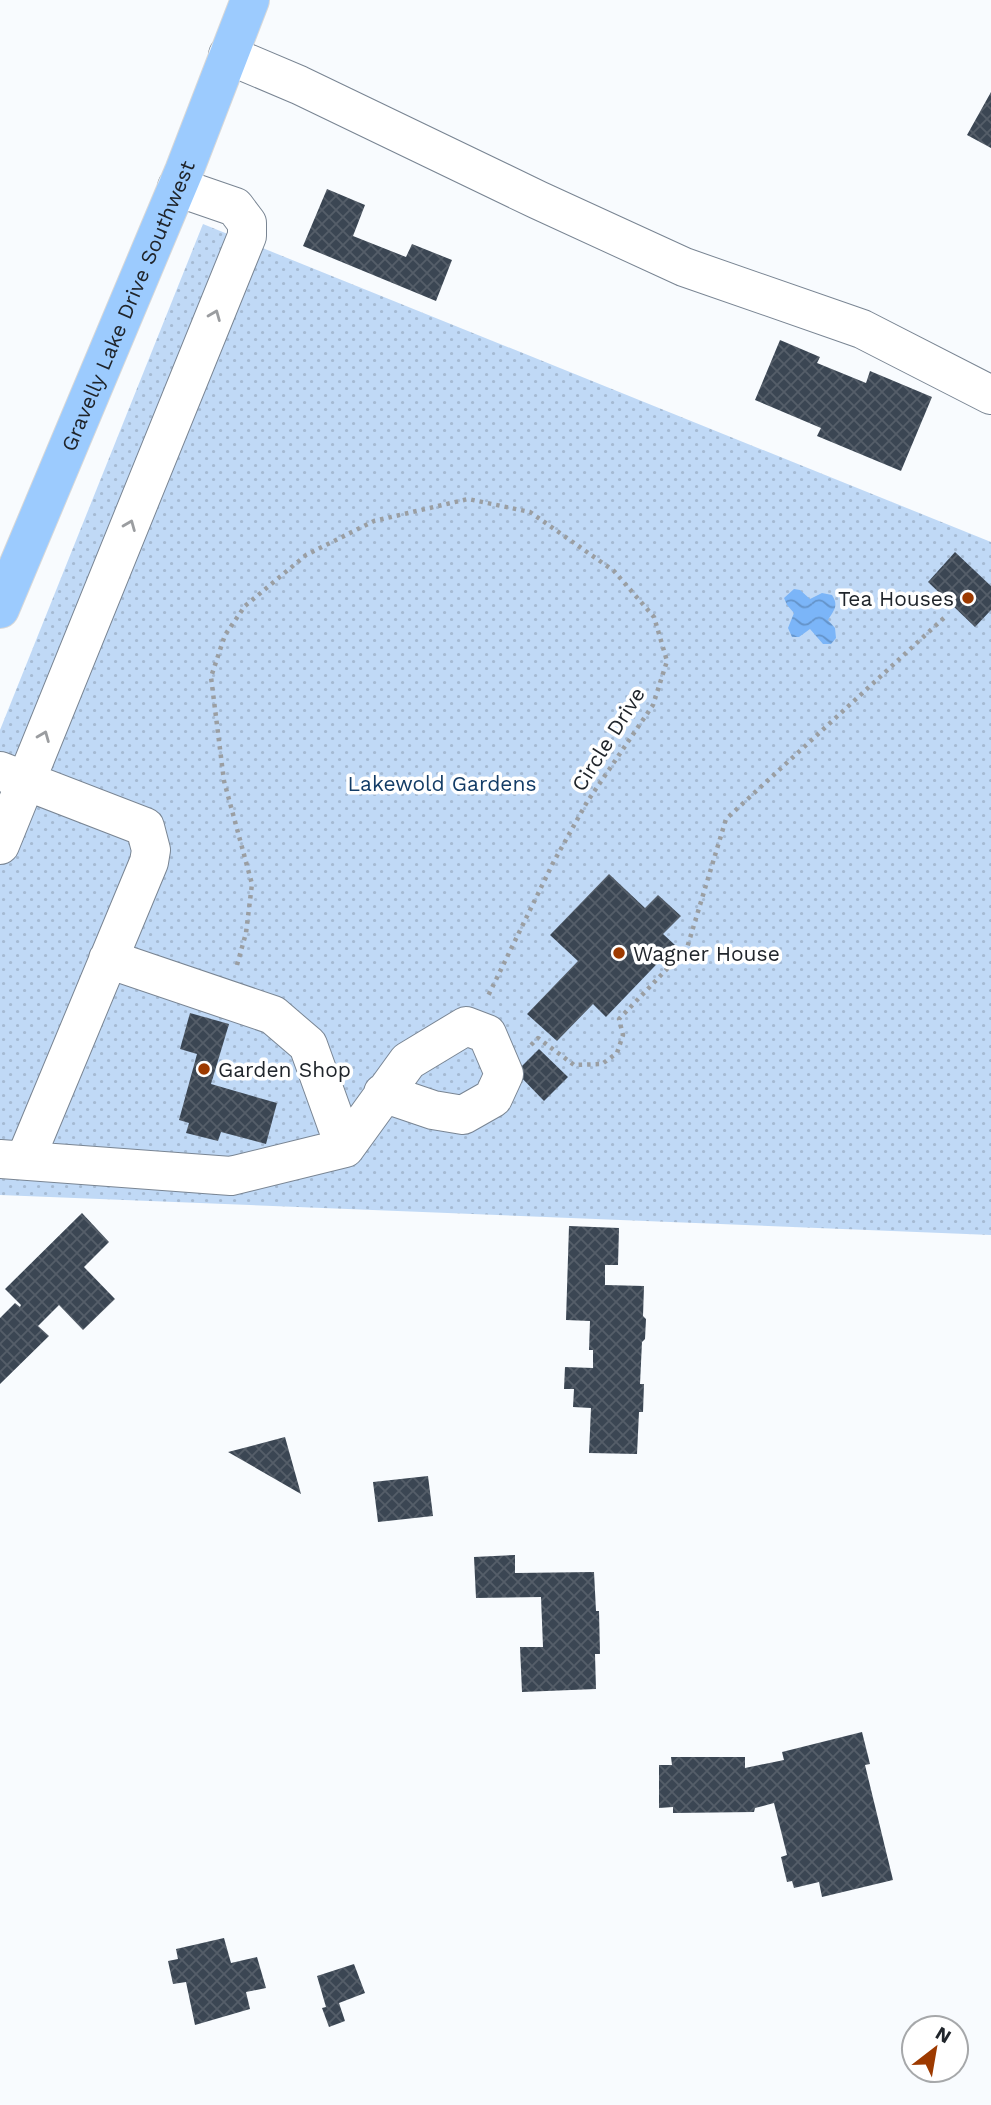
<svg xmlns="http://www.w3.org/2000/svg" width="991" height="2105" font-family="'Work Sans',sans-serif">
	<defs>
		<pattern id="green-dots" width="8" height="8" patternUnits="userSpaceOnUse" patternTransform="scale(1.75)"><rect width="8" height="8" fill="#c0d9f6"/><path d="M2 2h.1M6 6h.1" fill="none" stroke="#a5bad3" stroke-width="1.8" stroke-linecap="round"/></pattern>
		<pattern id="water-waves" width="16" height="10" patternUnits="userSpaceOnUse" patternTransform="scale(1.75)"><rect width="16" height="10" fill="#7bb5f8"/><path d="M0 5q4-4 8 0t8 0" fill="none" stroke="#6493c9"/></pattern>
		<pattern id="building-cross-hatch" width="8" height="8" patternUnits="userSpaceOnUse" patternTransform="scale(1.75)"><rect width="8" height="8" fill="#3b4653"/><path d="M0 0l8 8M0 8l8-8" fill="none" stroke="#555e69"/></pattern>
	</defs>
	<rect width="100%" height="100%" fill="#f8fbfe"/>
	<path fill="url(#green-dots)" d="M203,224L991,542V1235L0,1195V730Z"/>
	<path fill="url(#water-waves)" d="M794,589L800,590L810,599L822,593L832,595C839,606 834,610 828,620L835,628L836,638L831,644H823L810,629L799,637H792L788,628L794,613L787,605L784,598Z"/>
	<path fill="url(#building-cross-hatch)" d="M991,92V148L967,135Z
		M327,189L365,205L353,236L406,257L412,244L452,260L436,301L303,246Z
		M780,340L820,357L817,363L866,383L870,371L932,397L901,471L817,436L821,428L755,400Z
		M955,552L991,586V610L975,627L928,582Z
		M609,874L645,908L658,895L681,916L663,934L675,945L606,1017L593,1004L557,1041L527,1014L578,961L550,935Z
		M190,1013L229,1024L211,1084L277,1103L266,1144L221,1132L218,1141L186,1133L189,1123L179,1120L197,1054L180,1049Z
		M539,1049L568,1077L544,1101L516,1072Z
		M82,1213L109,1242L84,1267L115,1299L83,1330L59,1305L38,1326L49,1336L0,1384V1318L15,1303L20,1307L21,1305L5,1289Z
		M569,1226L619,1228L618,1265H605V1285L644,1286L643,1316L646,1319L645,1339L642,1342L640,1384H644L643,1412H639L637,1454L589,1453L591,1408L573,1407L574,1389H564L565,1367L593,1368V1350H589L590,1321L566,1320Z
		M285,1437L301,1494L228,1452Z
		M428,1476L433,1516L378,1522L373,1482Z
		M515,1555V1573L594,1572L596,1611H599L600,1654H595L596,1689L522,1692L520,1647H543L541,1597L476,1598L474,1557Z
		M862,1732L870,1764L865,1765L893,1880L822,1897L819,1882L794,1888L792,1881L787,1882L781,1857L787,1855L774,1803L755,1808L754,1812L673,1813V1807L659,1808V1765H672L671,1757H745V1768L784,1760L782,1752Z
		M224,1938L231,1963L257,1957L266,1988L246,1992L250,2009L195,2025L186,1982L173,1984L168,1961L178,1959L176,1949Z
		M354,1964L365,1993L339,2003L345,2021L329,2027L322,2008L326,2007L317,1976Z"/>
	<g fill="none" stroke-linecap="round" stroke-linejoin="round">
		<defs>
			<path id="minor" d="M228,55L299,85L538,200L684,267L862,329L991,395
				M0,771L145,827L151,850L149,862L25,1160
				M0,845L247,236V223L235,207L177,187
				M108,959L273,1015L308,1045L345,1148
				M0,1159L231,1176L345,1148L408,1061L466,1026L487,1034L504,1074L493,1098L463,1115L433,1110L383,1093"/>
			<g id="major">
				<path id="s1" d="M0,609L184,171L250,0"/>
			</g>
		</defs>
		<use href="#minor" stroke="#798593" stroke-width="40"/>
		<use href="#major" stroke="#d7d8d9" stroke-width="40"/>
		<path stroke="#9a9ea2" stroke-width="4.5" stroke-dasharray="3.5 5" stroke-linecap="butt" d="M237,965L246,933L252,884L224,781L211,677L225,635L245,606L306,555L374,521L468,499L530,512L614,571L654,617L667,661L653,705L587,802L553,863L488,996
			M531,1045L538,1038L574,1065L602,1064L617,1053L623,1035L619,1019L687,948L726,819L946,616"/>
		<use href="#minor" stroke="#fff" stroke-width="38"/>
		<use href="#major" stroke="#9ccbfe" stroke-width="38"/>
	</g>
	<defs><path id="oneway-chevron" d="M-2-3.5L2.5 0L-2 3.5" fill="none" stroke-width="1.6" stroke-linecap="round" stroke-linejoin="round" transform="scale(1.75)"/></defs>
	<g stroke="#9b9da0">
		<use href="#oneway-chevron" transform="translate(215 315) rotate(-68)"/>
		<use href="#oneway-chevron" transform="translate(130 525) rotate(-68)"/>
		<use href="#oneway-chevron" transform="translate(44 736) rotate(-68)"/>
	</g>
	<g fill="#9d3a00" stroke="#fff" stroke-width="2.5">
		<circle cx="968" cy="598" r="7"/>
		<circle cx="619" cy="953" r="7"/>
		<circle cx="204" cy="1069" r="7"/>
	</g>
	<g text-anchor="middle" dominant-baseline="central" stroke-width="7" stroke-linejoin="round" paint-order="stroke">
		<g font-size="21" fill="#20252b" stroke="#fff">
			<text stroke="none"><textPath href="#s1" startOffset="329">Gravelly Lake Drive Southwest</textPath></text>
			<text transform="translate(608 739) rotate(-58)">Circle Drive</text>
		</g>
		<g font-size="21" fill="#20252b" stroke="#fff" text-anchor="start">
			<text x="954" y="598" text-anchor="end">Tea Houses</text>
			<text x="633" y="953">Wagner House</text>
			<text x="218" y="1069">Garden Shop</text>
		</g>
		<g font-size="21" fill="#133c66" stroke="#fff">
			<text x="442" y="783">Lakewold Gardens</text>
		</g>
	</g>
	<g transform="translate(935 2049) rotate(31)"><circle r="33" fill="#ffffff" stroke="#a6a8aa" stroke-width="2"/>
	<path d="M0-5L12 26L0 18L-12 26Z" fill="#9d3a00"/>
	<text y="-10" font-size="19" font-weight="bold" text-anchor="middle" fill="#20252b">N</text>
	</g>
</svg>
